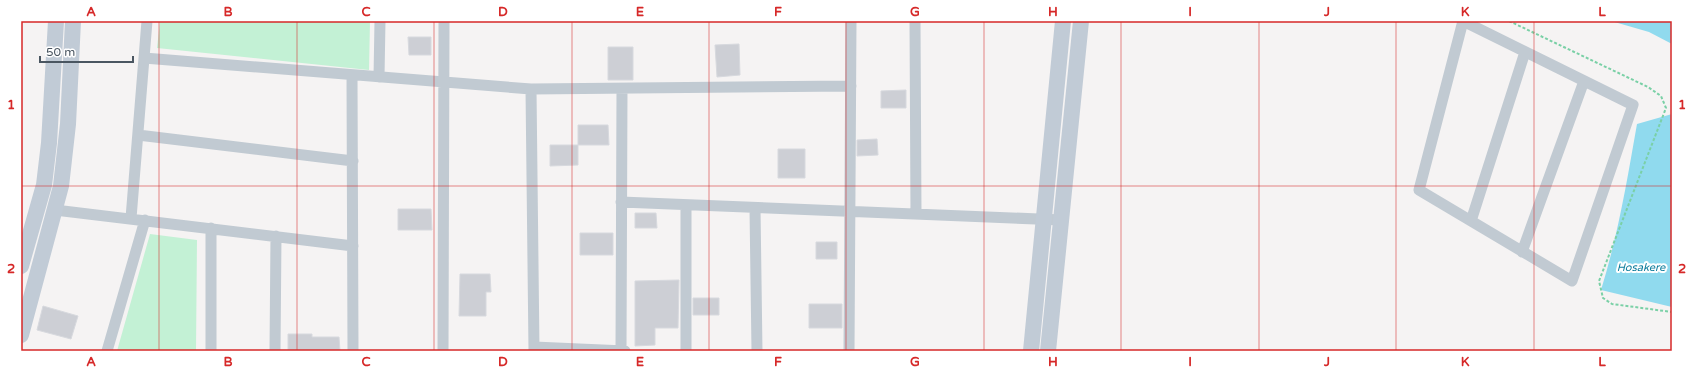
<svg xmlns="http://www.w3.org/2000/svg" width="1693" height="372" font-family="'Varela Round',sans-serif">
	<rect width="100%" height="100%" fill="#f5f3f3"/>
	<path fill="#c3f1d5" d="M160,21H370L369,70L157,48Z
		M150,234L197,240L196,351H117Z"/>
	<path fill="#90daee" d="M1611,21H1672V44L1649,32Z
		M1672,114V307L1601,290C1618,235 1627,181 1637,124Z"/>
	<path fill="#cdcfd5" stroke="#d7d9de" d="M408,37H431V55H409Z
		M739,44L740,75L717,77L715,45Z
		M608,47H633V80H608Z
		M906,90V108H881V91Z
		M578,125H608L609,145H578Z
		M877,139L878,155L857,156V140Z
		M550,145H578V165L550,166Z
		M778,149H805V178H778Z
		M398,209H431L432,230H398Z
		M635,213H656L657,228H635Z
		M580,233H613V255H580Z
		M816,242H837V259H816Z
		M460,274H490L491,292H486V316H459Z
		M679,280L678,328H655V345L635,346V281Z
		M693,298H719V315H693Z
		M809,304H842V328H809Z
		M43,306L78,316L71,339L37,330Z
		M288,334H312V337H339L340,351L288,350Z"/>
	<g fill="none" stroke-linecap="round" stroke-linejoin="round">
		<path stroke="#7ad0a6" stroke-width="2" stroke-dasharray="3 2" stroke-linecap="butt" d="M1509,21L1648,87L1661,96L1666,108L1599,281L1603,298L1612,304L1672,312"/>
		<path stroke="#c1cad2" stroke-width="11" d="M915,21L916,214
			M1462,21H1463C1520,49 1576,77 1633,105L1572,281L1419,190L1463,21
			M144,58L531,89L851,86
			M352,75L353,351
			M379,77L380,21
			M531,89L534,351
			M138,135L353,161
			M621,202L1062,220
			M755,208L757,351
			M55,210L353,246
			M131,218L147,21
			M1471,221L1525,52
			M211,228V351
			M1522,252L1584,81
			M534,347L625,351
			M107,351L145,220
			M275,351L276,236
			M443,351L444,21
			M621,351L622,89
			M686,351V205
			M849,351L851,21"/>
		<path stroke="#c1cbd6" stroke-width="16" d="M21,266L44,185L49,143L56,21
			M21,335L61,186L68,124L73,21
			M1031,351L1063,21
			M1048,351L1081,21"/>
	</g>
	<path fill="none" stroke="#d62828" stroke-width="1" stroke-opacity="0.55" d="M159,21V351M297,21V351M434,21V351M572,21V351M709,21V351M846,21V351M984,21V351M1121,21V351M1259,21V351M1396,21V351M1534,21V351M21,186H1672"/>
	<g text-anchor="middle" dominant-baseline="central" stroke-width="4" stroke-linejoin="round" paint-order="stroke">
		<g font-size="11" font-style="italic" fill="#0c7c9b" stroke="#fff">
			<text x="1641" y="267">Hosakere</text>
		</g>
	</g>
	<rect width="1693" height="372" fill="none" stroke="#ffffff" stroke-width="44"/>
	<path d="M40 56v6h93v-6" fill="none" stroke="#4a5661" stroke-width="2"/>
	<text x="46" y="56" font-size="12" fill="#4a5661" stroke="#ffffff" stroke-width="3" paint-order="stroke">50 m</text>
	<rect x="22" y="22" width="1649" height="328" fill="none" stroke="#d62828" stroke-width="1.5"/>
	<g font-size="13" text-anchor="middle" font-weight="bold" fill="#d62828">
		<text x="91" y="16">A</text>
		<text x="228" y="16">B</text>
		<text x="366" y="16">C</text>
		<text x="503" y="16">D</text>
		<text x="640" y="16">E</text>
		<text x="778" y="16">F</text>
		<text x="915" y="16">G</text>
		<text x="1053" y="16">H</text>
		<text x="1190" y="16">I</text>
		<text x="1327" y="16">J</text>
		<text x="1465" y="16">K</text>
		<text x="1602" y="16">L</text>
		<text x="11" y="109">1</text>
		<text x="1682" y="109">1</text>
		<text x="11" y="273">2</text>
		<text x="1682" y="273">2</text>
		<text x="91" y="366">A</text>
		<text x="228" y="366">B</text>
		<text x="366" y="366">C</text>
		<text x="503" y="366">D</text>
		<text x="640" y="366">E</text>
		<text x="778" y="366">F</text>
		<text x="915" y="366">G</text>
		<text x="1053" y="366">H</text>
		<text x="1190" y="366">I</text>
		<text x="1327" y="366">J</text>
		<text x="1465" y="366">K</text>
		<text x="1602" y="366">L</text>
	</g>
</svg>
